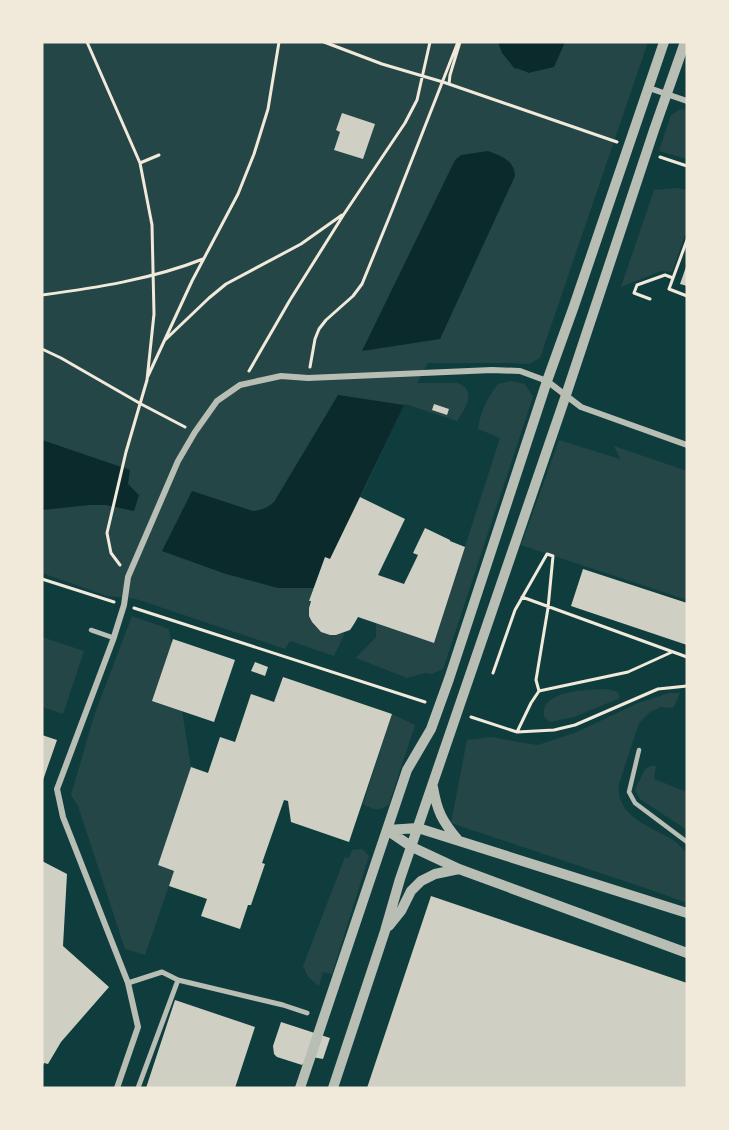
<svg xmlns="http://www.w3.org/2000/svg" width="729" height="1130" font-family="Cabin,sans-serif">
	<rect width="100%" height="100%" fill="#0f3d3e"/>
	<path fill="#244646" d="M42,42H648L540,358L529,364L508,363H428L417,383H457C478,390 465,409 457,421L405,404L404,405C381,454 358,503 335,552C327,568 312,589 309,605C306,626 325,640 345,633L334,656L290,641L285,649L136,599L107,596L42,573Z
		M687,109V159L659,151L671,115L679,110Z
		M677,188L687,190V229L672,272L661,271L621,287L654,190Z
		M511,381L525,384L533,397L443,669L432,674L425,673L407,678L356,658L376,637V623L434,643L500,438L478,429C480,412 488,397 498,384Z
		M559,440L620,459L614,446L687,471V600L521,545Z
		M132,616L169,629L191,767L158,865L174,871L145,955L125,949L78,806L71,795L94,716Z
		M42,637L84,651L63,714L42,707Z
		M607,689L618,692L620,698L574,717L550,722L544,717C540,689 589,690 607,689Z
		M669,693H680L673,708L661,707L650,712L639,723L619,784C615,817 651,826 673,840C678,843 682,849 687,853V903L654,891L451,823L467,740L492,737L518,742L538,745L577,732L638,703Z
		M392,714L415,725L389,804C378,812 375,810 363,804Z
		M651,766H656L654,779L687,792V830L640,799L635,790L645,769Z
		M362,849L369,856L332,974L323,972L319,986L308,977L303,966L345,857L349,858L352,850Z"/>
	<path fill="#0a2a2b" d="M498,42H565L554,67L528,73L527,72L516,68L515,69L502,53Z
		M488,151C500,156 514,159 515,176L440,339L362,351L455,160L461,155Z
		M338,395L404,405L330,559L325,558L314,588H278L226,574L162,551L192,491L253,511C262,510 267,508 274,502Z
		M42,440L130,470L128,484L139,495L134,511L106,505H90L42,510Z"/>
	<path fill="#cfcfc3" d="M342,113L375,124L363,159L334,150L340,132L336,130Z
		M687,264V286L680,284Z
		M434,404L449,409L447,415L432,410Z
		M360,497L405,519L378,575L404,584L418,555L413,553L425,528L450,540V541L465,547L434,643L358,617L354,624L350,630L336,635H330L321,632L312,622L309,616V608L311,601H309L325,557L330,559Z
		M583,569L687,603V645L571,606Z
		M173,639L235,660L214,722L152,701Z
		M255,662L268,667L265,676L251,671Z
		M283,677L392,714L349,842L291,822L288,801L284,800L262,863L265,864L251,905H248L240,929L201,916L207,899L169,886L174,871L158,865L191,767L208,773L220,737L235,742L251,694L274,702Z
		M42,735L57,740L42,783Z
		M42,861L67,874L63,946L109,987L61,1042L48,1064L44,1063L42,1068Z
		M431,896L687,983V1088H367Z
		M175,1000L255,1027L235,1088H146Z
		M281,1022L330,1038L323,1059L312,1057L307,1059L302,1065L277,1057L274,1054L273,1046Z"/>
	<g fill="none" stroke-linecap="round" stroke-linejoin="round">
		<path stroke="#f1e9da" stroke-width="3" d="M87,42L140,163L152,225L154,314L147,380L126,452L107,533L111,553L120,565
			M324,42L382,64L443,82L617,142
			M449,84L450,75L460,42
			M660,157L687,166
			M140,163L159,155
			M687,240L669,289L687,296
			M42,295C95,288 153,279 203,259
			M650,299L634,293L637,285L665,275L673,278
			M165,340L209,298L226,284L301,244L342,215
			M42,349L61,358L141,404L185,427
			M310,367L315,339L319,329L326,320L353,296L362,284L391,213L458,42
			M249,371L290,300L344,214L405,123L417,100L430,42
			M148,376L192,281L238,194L254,154L268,109L279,42
			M42,579L114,602
			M522,597L687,657
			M134,608L425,702
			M493,673L515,610L547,554L553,556L548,608L536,680L539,691
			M471,717L517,732L554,730L575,725L658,689L687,686
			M517,732L531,703L539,691L628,672L672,652"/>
		<path stroke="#b8beb3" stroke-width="4.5" d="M91,630L114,638
			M639,750L629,792L635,803L687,842"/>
		<path stroke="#b8beb3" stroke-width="5" d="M128,983L162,972L178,980L283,1005L307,1013
			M138,1088L178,980"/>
		<path stroke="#b8beb3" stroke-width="6" d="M649,88L687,101
			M117,1088L138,1027L128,983L63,817L57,789L113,640L124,605L128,577L178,461L195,432L217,401L240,385L281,376L308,378L492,370L520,371L547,381L581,407L687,445"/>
		<path stroke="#b8beb3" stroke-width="10" d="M433,787C437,811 442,821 458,840
			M387,830L412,847L459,869L687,953
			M387,830L418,828L687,913
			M389,926L401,911L411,891L421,881L435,874L459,869
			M300,1088L407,770L431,729L449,679L547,381L574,306L664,42
			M333,1088L385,931L400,879L566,395L654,130L685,42"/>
	</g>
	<rect width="729" height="1130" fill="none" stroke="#f1e9da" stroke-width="87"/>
</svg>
